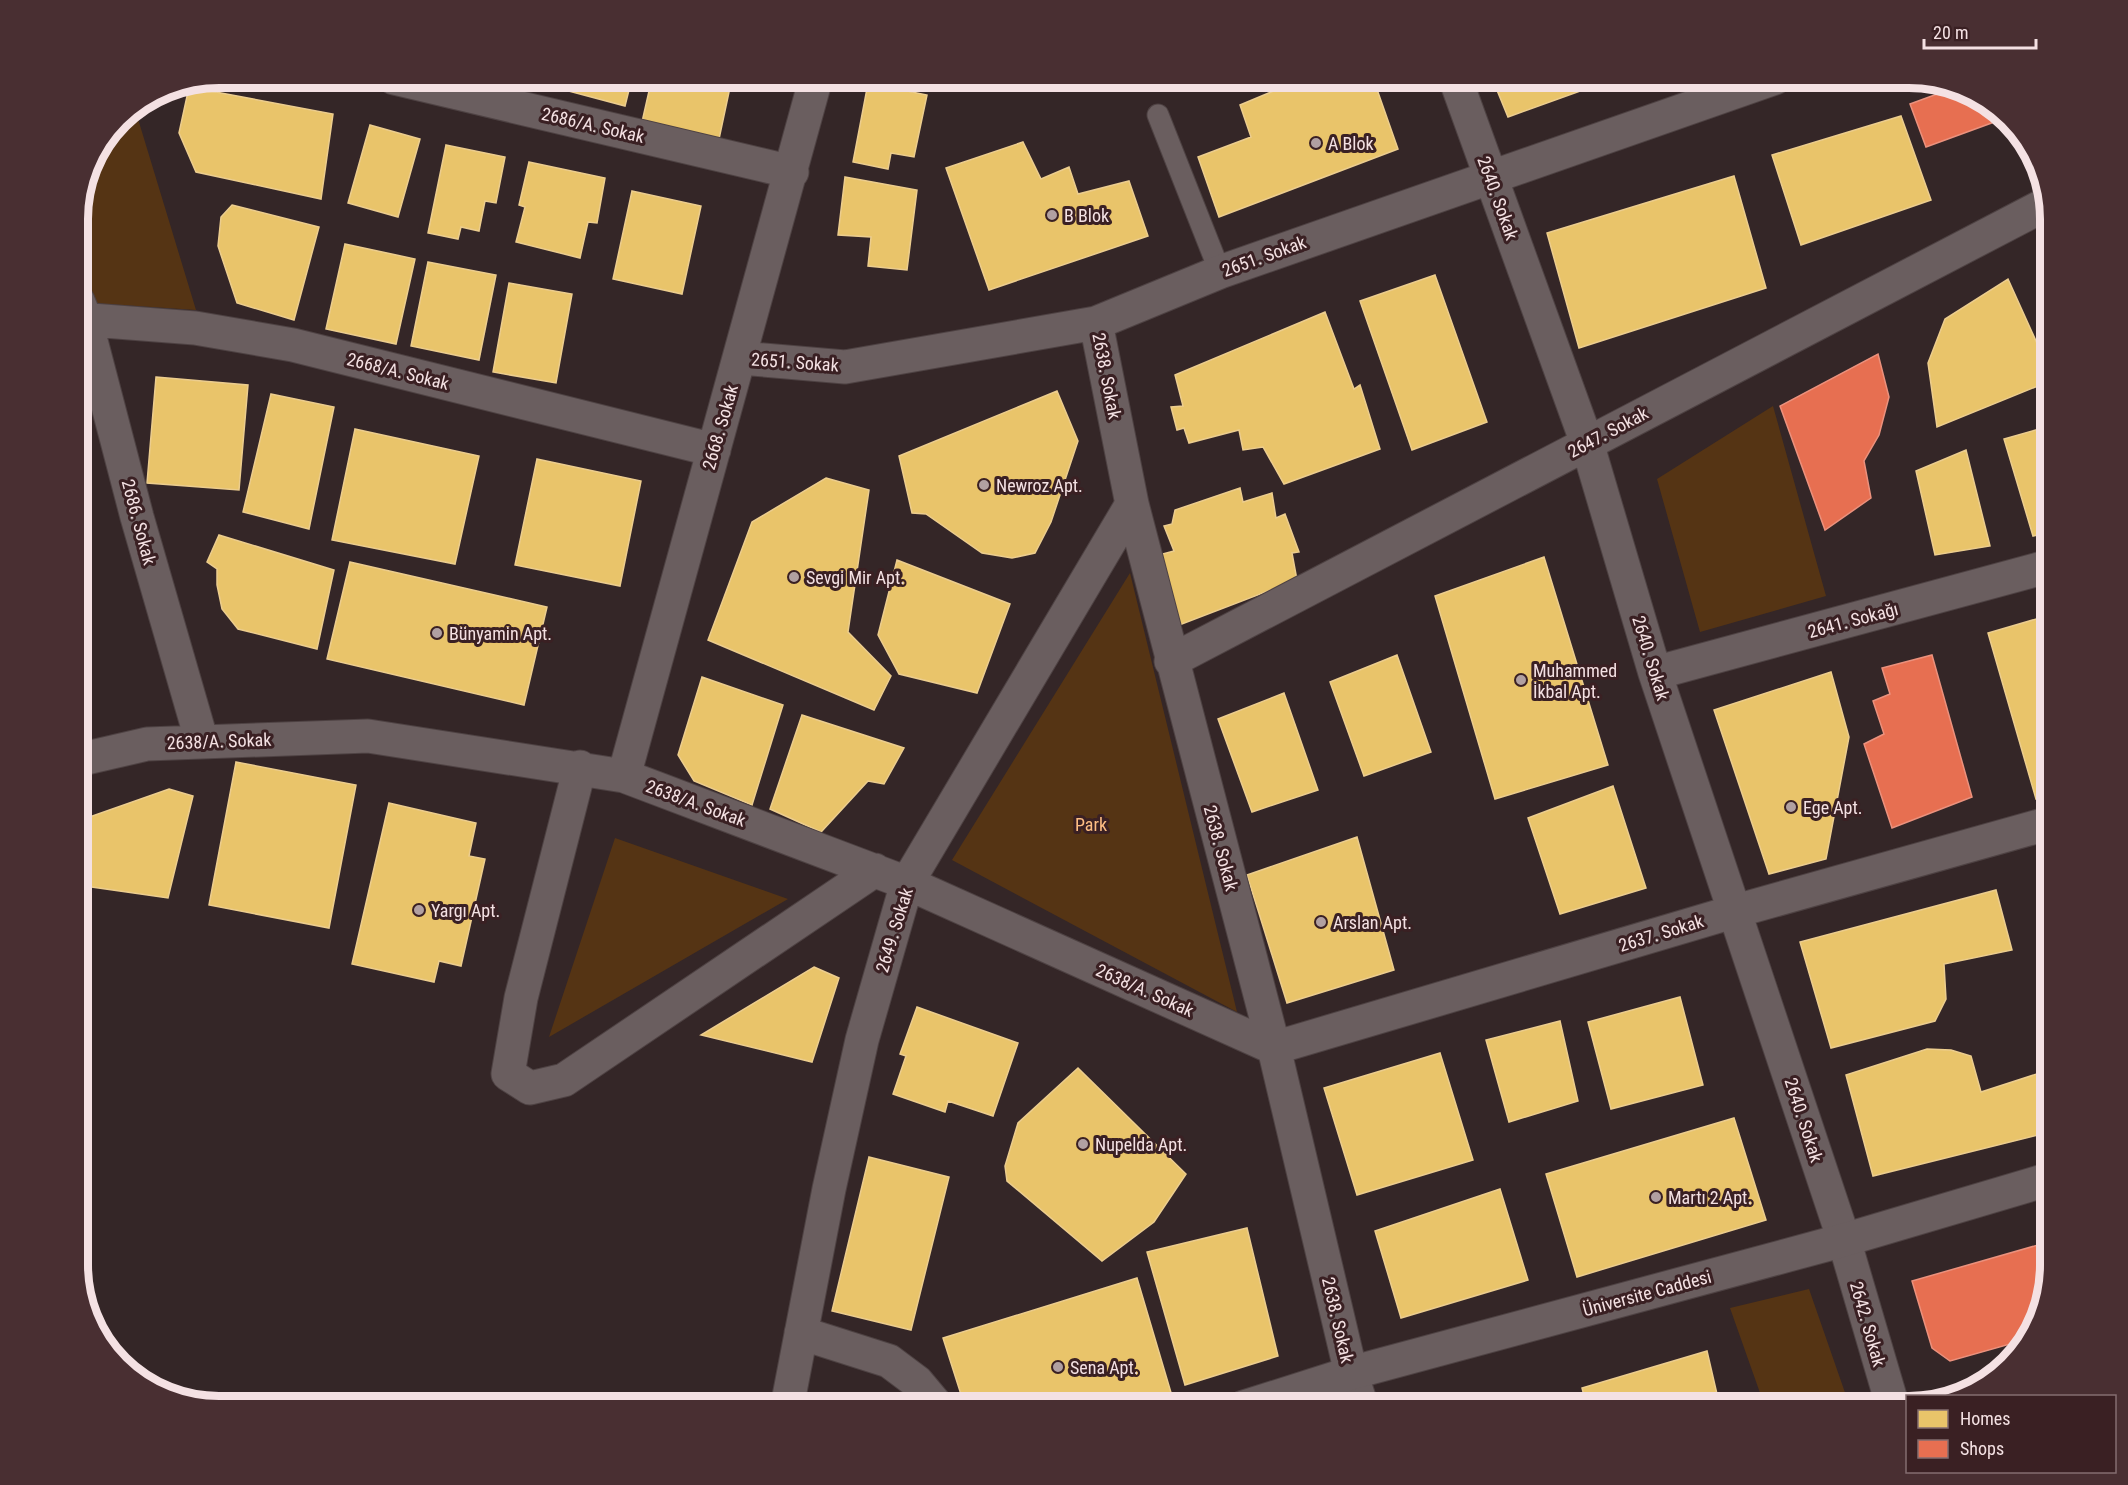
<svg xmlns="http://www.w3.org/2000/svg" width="2128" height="1485" font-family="'Roboto Condensed',sans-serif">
	<rect width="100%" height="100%" fill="#342627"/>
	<path fill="#553414" d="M135,109L196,310L92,303C88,288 81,273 79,258C69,205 90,139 135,109Z
		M1773,406L1826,596L1700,632L1657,479Z
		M1130,573L1237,1012L952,860Z
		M615,838L788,899L549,1037Z
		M1809,1289L1850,1407H1765L1730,1308Z"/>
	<path fill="#e9c46a" stroke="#eccd8e" stroke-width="1.5" d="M564,78H632L625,106L561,89Z
		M652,78H732L719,139L642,122Z
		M869,78L909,79L907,91L927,95L914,157L891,153L888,169L853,162Z
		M1272,78H1373L1398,149L1219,217L1198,157L1251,137L1240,105L1276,90Z
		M1492,78H1591L1594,86L1508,117Z
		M189,87L333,114L321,199L196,172L179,133Z
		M1901,116L1931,200L1801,245L1772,155Z
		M370,125L420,139L398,217L348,203Z
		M1023,142L1041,179L1069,167L1078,194L1129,181L1148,236L989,290L946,168Z
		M446,145L505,157L496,203L485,201L479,231L461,227L458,239L428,233Z
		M529,162L605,178L597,223L588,222L580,258L516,242L525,207L519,205Z
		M1734,176L1766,288L1579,348L1547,233Z
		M845,177L917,190L907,270L868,266L871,237L838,235Z
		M632,191L701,206L682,294L613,279Z
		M232,205L319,227L294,320L237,303L218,246L221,217Z
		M345,244L415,259L396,344L326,329Z
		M428,262L496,275L479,360L411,346Z
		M1435,275L1487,422L1412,450L1360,301Z
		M2008,279L2050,372V381L1937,427L1928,363L1945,319Z
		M509,283L572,294L556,383L493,372Z
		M1325,312L1354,389L1360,385L1380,449L1284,484L1263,447L1243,450L1239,430L1189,443L1184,428L1177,430L1171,407L1183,406L1175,375Z
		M156,377L248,385L239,490L147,483Z
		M1057,391L1078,441L1051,522L1035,553L1012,558L982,553L926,514L912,513L899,456Z
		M271,394L334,407L309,529L243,512Z
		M2050,426V532L2033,536L2004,439Z
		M355,429L479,456L455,564L332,540Z
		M1966,450L1990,546L1935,555L1916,471Z
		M537,459L641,481L620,586L515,565Z
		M826,478L869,490L848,632L891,676L874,710L708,640L752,522Z
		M1240,488L1243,502L1272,493L1276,518L1285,514L1299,552L1292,553L1297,580L1174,627L1155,556L1174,551L1164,526L1172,524L1175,510Z
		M219,535L334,570L317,649L238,629L222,609L217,585V569L207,562Z
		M1544,557L1608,765L1495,799L1435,596Z
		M897,560L1010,604L977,693L899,674L878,635Z
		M350,562L547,607L524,705L327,659Z
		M78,598L87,613L78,670Z
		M2050,615V795L2036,799L1988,633Z
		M1397,655L1431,752L1364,776L1330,682Z
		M1831,672L1849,737L1826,859L1769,874L1714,710Z
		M702,677L783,705L752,805L694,781L678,755Z
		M1284,693L1318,790L1252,812L1218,719Z
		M802,715L904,748L884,784L868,781L821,832L770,809Z
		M236,762L356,785L329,928L209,905Z
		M1613,786L1646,888L1560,914L1528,818Z
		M169,789L193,796L168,898L78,885V821Z
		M389,803L476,823L469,856L485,859L461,966L439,961L434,982L352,964Z
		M1357,837L1394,970L1287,1003L1247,875Z
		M1996,890L2012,950L1944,964L1946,999L1935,1021L1831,1048L1800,942Z
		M814,967L839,978L812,1062L701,1035Z
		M1680,997L1703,1085L1611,1109L1588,1022Z
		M917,1007L1018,1043L993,1116L948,1101L945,1112L893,1094L906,1056L900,1054Z
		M1560,1021L1578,1101L1509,1122L1486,1040Z
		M1927,1049L1951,1050L1971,1056L1981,1092L2049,1070L2050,1132L1873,1176L1846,1075Z
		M1440,1053L1473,1160L1357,1195L1324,1088Z
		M1078,1068L1186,1174L1154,1222L1102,1261L1007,1181L1005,1166L1018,1123Z
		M1734,1118L1766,1220L1577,1277L1546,1174Z
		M869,1157L949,1177L911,1330L832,1311Z
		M1500,1189L1528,1280L1401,1318L1375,1231Z
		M1247,1228L1278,1356L1185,1385L1147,1252Z
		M1137,1278L1172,1396L1140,1407H965L943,1338Z
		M1707,1351L1720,1407H1587L1582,1388Z"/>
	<path fill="#e76f51" stroke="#eb917d" stroke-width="1.5" d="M1948,90L1987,102L1997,121L1926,147L1910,104Z
		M1878,354L1889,397L1879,435L1864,461L1871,498L1825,530L1780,406Z
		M1932,655L1972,797L1892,828L1864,744L1884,734L1873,701L1890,694L1882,668Z
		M2050,879V924L2037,883Z
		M2045,1243L2050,1266L2028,1339L1950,1361L1932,1348L1912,1281Z"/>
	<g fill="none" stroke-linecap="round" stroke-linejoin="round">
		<defs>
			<path id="service" d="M1158,115L1220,272"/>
			<path id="minor" d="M394,78L792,172
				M1455,78L1587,443L1655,673L1844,1240L1893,1407
				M78,301L85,318L137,517L202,742
				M78,319L195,328L293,345L714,450
				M1096,323L1132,504L1274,1048L1351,1373L1362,1407
				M740,358L845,367L1096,323L1220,272L1775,78
				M1171,661L2046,204
				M1655,673L2050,566
				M78,760L147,744L368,736L624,776L907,883L1274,1048L1736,911L2050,823
				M580,767L521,998L508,1074L530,1088L564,1080L875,870
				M624,776L816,78
				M801,1333L889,1361L917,1382L938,1407
				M787,1407L829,1189L862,1040L907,883L1132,504"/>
			<path id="tertiary" d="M1244,1407L1351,1373L1844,1240L2050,1179"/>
		</defs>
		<use href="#service" stroke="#4e4243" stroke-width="23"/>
		<use href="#minor" stroke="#4e4243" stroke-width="35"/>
		<use href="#tertiary" stroke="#4e4243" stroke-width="35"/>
		<use href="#service" stroke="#6a5e5f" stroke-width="21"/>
		<use href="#minor" stroke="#6a5e5f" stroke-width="33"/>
		<use href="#tertiary" stroke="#6a5e5f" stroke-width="33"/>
	</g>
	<g fill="#b1a0a1" stroke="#3a2023" stroke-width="2">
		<circle cx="1316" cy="143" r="6"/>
		<circle cx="1052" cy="215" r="6"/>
		<circle cx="984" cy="485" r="6"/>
		<circle cx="794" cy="577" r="6"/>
		<circle cx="437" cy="633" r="6"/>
		<circle cx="1521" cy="680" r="6"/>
		<circle cx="1791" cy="807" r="6"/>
		<circle cx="419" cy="910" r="6"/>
		<circle cx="1321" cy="922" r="6"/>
		<circle cx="1083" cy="1144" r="6"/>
		<circle cx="1656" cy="1197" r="6"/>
		<circle cx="1058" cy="1367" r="6"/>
	</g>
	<g text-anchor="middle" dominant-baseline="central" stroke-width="6" stroke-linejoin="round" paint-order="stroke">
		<g font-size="18" fill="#f4e1e3" stroke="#3a2023">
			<text transform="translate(593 125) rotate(13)">2686/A. Sokak</text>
			<text transform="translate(1498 198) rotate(70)">2640. Sokak</text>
			<text transform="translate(1264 256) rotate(-20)">2651. Sokak</text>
			<text transform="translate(795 362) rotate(4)">2651. Sokak</text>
			<text transform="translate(398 371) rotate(14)">2668/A. Sokak</text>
			<text transform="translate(1107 376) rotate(79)">2638. Sokak</text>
			<text transform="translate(720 427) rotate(-74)">2668. Sokak</text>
			<text transform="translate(1608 432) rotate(-28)">2647. Sokak</text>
			<text transform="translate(139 522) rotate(75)">2686. Sokak</text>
			<text transform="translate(1853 620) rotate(-15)">2641. Sokağı</text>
			<text transform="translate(1651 658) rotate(73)">2640. Sokak</text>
			<text transform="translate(219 741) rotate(-2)">2638/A. Sokak</text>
			<text transform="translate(696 803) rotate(20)">2638/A. Sokak</text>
			<text transform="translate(1221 848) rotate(75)">2638. Sokak</text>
			<text transform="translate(894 930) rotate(-73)">2649. Sokak</text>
			<text transform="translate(1661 933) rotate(-17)">2637. Sokak</text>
			<text transform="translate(1145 990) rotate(24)">2638/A. Sokak</text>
			<text transform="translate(1804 1120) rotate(72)">2640. Sokak</text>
			<text transform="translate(1647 1293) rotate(-15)">Üniversite Caddesi</text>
			<text transform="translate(1338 1320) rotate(77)">2638. Sokak</text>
			<text transform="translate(1868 1324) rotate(74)">2642. Sokak</text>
		</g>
		<g font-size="18" fill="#f4e1e3" stroke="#3a2023" text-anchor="start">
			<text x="1328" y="143">A Blok</text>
			<text x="1064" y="215">B Blok</text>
			<text x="996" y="485">Newroz Apt.</text>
			<text x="806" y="577">Sevgi Mir Apt.</text>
			<text x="449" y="633">Bünyamin Apt.</text>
			<text x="1533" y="670">Muhammed<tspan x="1533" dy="21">İkbal Apt.</tspan></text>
			<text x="1803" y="807">Ege Apt.</text>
			<text x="431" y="910">Yargı Apt.</text>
			<text x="1333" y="922">Arslan Apt.</text>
			<text x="1095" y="1144">Nupelda Apt.</text>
			<text x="1668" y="1197">Martı 2 Apt.</text>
			<text x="1070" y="1367">Sena Apt.</text>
		</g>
		<g font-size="18" fill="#fdbd83" stroke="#3a2023">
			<text x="1091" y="824">Park</text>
		</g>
	</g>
	<path d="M0 0H2128V1485H0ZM219 88H1909A131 131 0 0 1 2040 219V1265A131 131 0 0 1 1909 1396H219A131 131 0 0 1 88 1265V219A131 131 0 0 1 219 88Z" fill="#492f32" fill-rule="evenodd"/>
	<path fill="none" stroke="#f4e1e3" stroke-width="8" d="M219 88H1909A131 131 0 0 1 2040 219V1265A131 131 0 0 1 1909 1396H219A131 131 0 0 1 88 1265V219A131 131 0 0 1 219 88Z"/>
	<rect x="1906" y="1395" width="210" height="78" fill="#3a2023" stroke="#846d70" stroke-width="1.5"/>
	<rect x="1918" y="1410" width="30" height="18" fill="#e9c46a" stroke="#846d70" stroke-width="1.5"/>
	<text x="1960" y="1425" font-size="18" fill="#f4e1e3">Homes</text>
	<rect x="1918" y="1440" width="30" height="18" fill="#e76f51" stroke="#846d70" stroke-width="1.5"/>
	<text x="1960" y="1455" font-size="18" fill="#f4e1e3">Shops</text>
	<path d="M1924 39v9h112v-9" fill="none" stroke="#f4e1e3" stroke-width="3"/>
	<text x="1933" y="39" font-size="18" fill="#f4e1e3" stroke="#3a2023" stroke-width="4.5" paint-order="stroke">20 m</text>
</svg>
